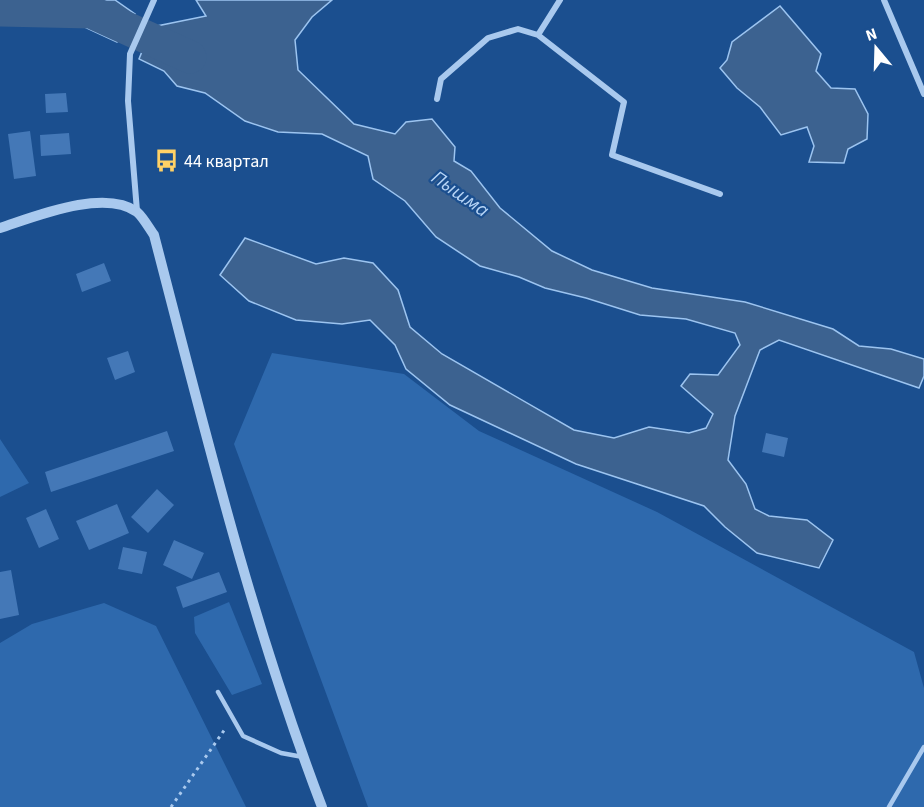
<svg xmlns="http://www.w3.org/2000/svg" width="924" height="807" font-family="'Source Sans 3',sans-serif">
	<rect width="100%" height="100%" fill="#1b4f8f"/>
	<path fill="#2e69ad" d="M272,353L404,374L479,431L657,512L914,652L924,688V807H368L234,444Z
		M0,439L29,483L0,497Z
		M229,602L262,684L232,695L195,633L194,617Z
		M104,603L156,626L246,807H0V643L32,624Z"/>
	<path fill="#3c6290" stroke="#9cc4f0" stroke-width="1.5" d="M0,0H115L135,14L117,42L63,17L0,24Z
		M196,0H332L312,17L295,40L298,70L354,124L395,134L406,122L432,119L455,147L454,161L471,171L500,208L552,251L592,270L652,288L745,302L833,329L859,346L891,349L924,359V376L919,388L779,340L760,350L735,416L728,460L746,484L755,509L769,516L807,520L833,540L819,568L757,553L725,527L704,506L576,464L450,405L406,369L395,345L370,320L342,324L296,320L249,301L220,275L245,238L316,264L344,258L373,263L398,290L410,327L442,354L574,430L614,438L649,427L689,433L706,428L713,414L681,386L690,374L718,375L740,345L735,333L686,319L640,315L586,298L545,288L519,277L480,266L436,237L405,201L373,179L368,156L322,134L278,132L245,121L205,93L177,86L164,71L139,59L152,27L206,16Z
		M780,6L821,54L816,71L831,88L855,89L868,114L867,139L848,149L844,163L809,162L814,146L807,127L781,135L760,107L737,88L720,68L727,60L732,42Z"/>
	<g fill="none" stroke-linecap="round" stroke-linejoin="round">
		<path stroke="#3c6290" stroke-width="33" d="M0,10L91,12L190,57"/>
	</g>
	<path fill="#4478b7" d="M66,93L68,112L46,113L45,94Z
		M30,131L36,176L14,179L8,134Z
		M69,133L71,154L41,156L40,135Z
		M104,263L111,281L82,292L76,274Z
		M128,351L135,372L115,380L107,358Z
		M167,431L174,451L51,492L45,472Z
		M766,433L788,438L784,457L762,452Z
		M157,489L174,505L148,533L131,517Z
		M117,504L129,533L89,550L76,521Z
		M46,509L59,539L39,548L26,518Z
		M174,540L204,553L192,579L163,565Z
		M123,547L147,552L142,574L118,569Z
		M11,570L19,615L0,619V572Z
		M219,572L227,592L183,608L176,587Z"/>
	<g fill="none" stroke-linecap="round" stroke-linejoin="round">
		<path stroke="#a9c9ee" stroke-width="3" stroke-dasharray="3 4.5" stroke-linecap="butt" d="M171,807L225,729"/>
		<path stroke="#a9c9ee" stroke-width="4.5" d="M218,692L243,736L281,753L303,757
			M889,807L924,747"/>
		<path stroke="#a9c9ee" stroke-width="6" d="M884,0L924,94
			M538,35L560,0
			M437,99L441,79L488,38L518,29L538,35L624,102L612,155L720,194
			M137,211L128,101L130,54L154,0"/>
		<path stroke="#a9c9ee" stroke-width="10" d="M0,228C34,217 104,188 137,212C143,217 149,228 154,235C204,427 251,621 322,807"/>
	</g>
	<defs>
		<symbol id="bus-bare" viewBox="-9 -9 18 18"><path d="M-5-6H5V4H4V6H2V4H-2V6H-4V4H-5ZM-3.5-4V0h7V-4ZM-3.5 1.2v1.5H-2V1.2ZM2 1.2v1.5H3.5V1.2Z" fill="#ffd166" stroke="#1b4f8f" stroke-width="2.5" paint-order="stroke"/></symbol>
	</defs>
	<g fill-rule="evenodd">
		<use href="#bus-bare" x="150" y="144" width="33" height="33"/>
	</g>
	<g text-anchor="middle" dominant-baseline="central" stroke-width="4.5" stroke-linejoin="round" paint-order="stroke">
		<g font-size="18" fill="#fff" stroke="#1b4f8f" text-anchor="start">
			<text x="184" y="161">44 квартал</text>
		</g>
		<g font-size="20" font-style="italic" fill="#b5d3f5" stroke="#1b4f8f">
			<text transform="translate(460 194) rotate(35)">Пышма</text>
		</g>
	</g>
	<g transform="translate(876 48) rotate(341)" stroke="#1b4f8f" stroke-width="4.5" paint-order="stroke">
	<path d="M0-4.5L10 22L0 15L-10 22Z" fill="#ffffff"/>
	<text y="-9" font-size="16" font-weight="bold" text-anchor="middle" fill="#ffffff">N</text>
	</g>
</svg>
